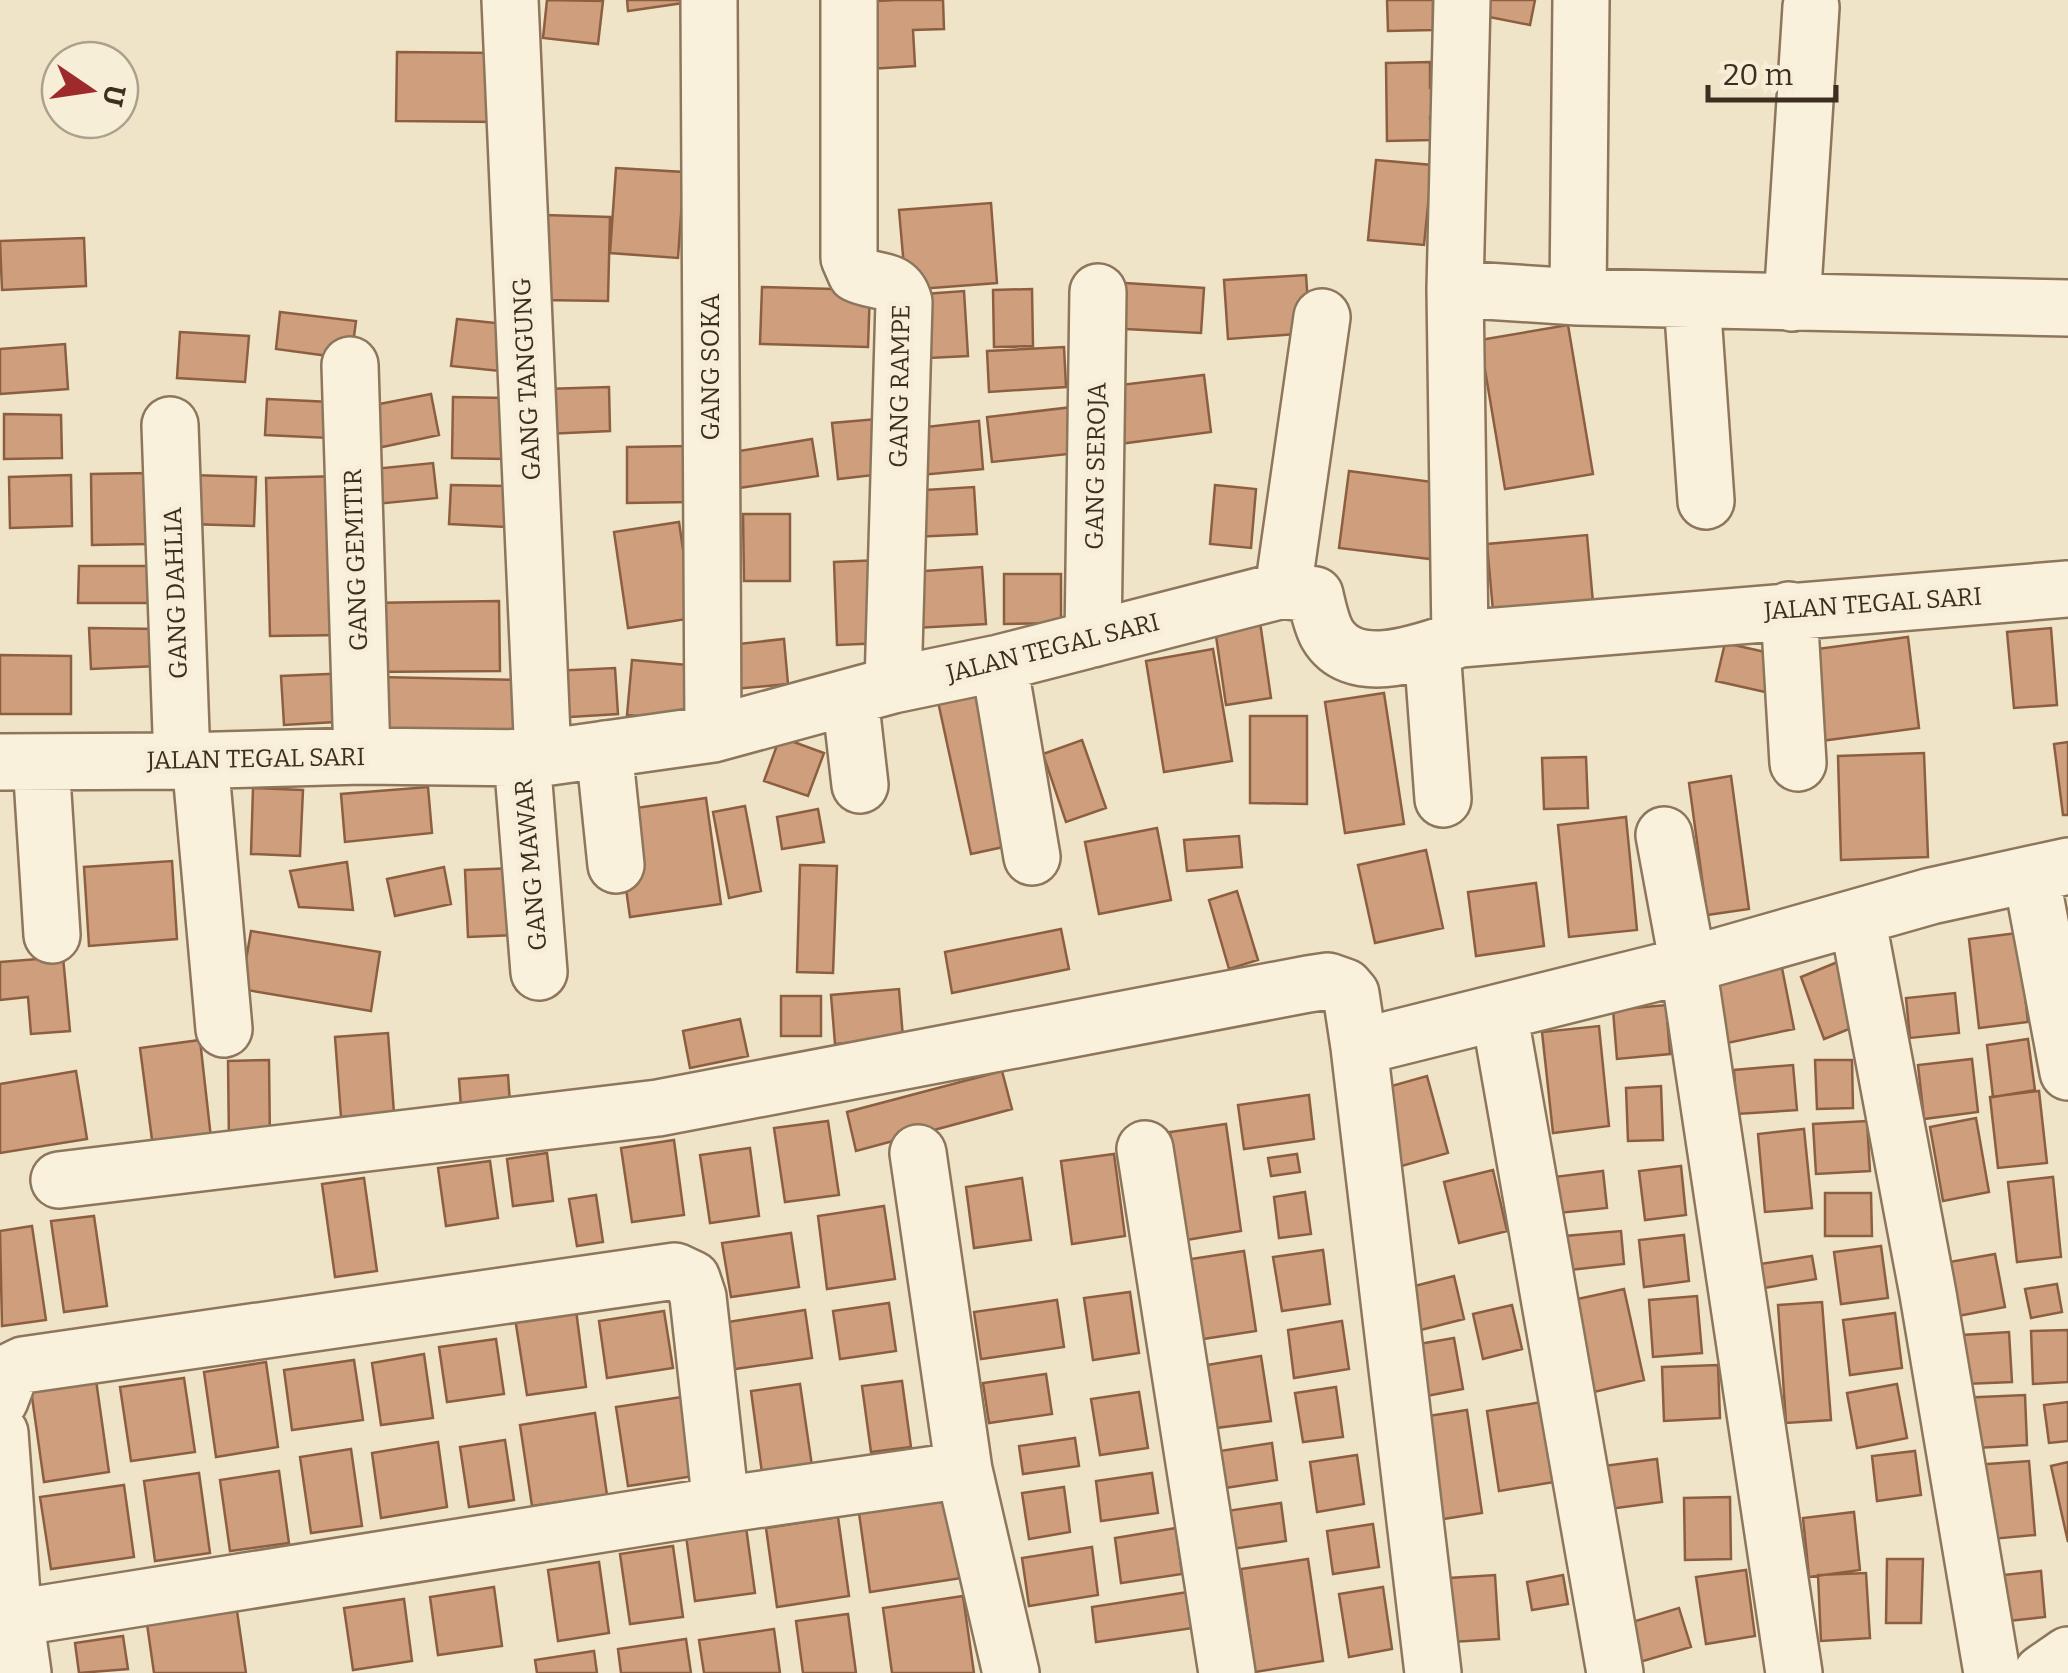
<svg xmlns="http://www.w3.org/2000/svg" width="2068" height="1673" font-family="Bitter,serif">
	<rect width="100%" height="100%" fill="#f0e4c8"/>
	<path fill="#cf9f7d" stroke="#8d5f41" stroke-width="2.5" d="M547,0L603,1L598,44L543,38Z
		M627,0H704L628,11Z
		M896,0H943L944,29L913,30L915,66L870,69L860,2Z
		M1387,0H1433V30L1388,31Z
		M1476,0H1535L1530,25L1474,14Z
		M397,52L500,53L499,122L396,121Z
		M1430,62V88H1444V117H1430L1431,140L1387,141L1386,63Z
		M1376,160L1432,165L1424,245L1368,240Z
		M616,168L684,172L678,258L610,253Z
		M991,203L997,283L906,290L899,210Z
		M544,215L610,217L608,301L541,300Z
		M84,238L86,286L2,290L0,241Z
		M1306,275L1310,333L1228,339L1224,280Z
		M1109,282L1204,288L1201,333L1107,328Z
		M762,287L870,290L868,347L760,344Z
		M1032,289L1033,346L994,347L993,290Z
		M964,291L968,356L929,358L925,294Z
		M280,312L356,321L351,359L276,349Z
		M457,319L515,325L510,372L451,366Z
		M1568,325L1593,474L1505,489L1480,340Z
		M180,332L249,336L245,382L177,378Z
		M65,344L68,389L0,394V349Z
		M1064,347L1066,387L989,392L987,351Z
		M1204,375L1211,432L1119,444L1112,386Z
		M609,387L610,431L546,434L545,389Z
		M431,394L439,435L373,449L364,407Z
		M453,397L506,398L505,459L452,458Z
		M267,399L331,402L330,438L265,435Z
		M1073,407L1078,453L992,462L987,417Z
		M4,414L61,415L62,458L4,459Z
		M877,419L883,474L838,479L832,423Z
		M979,421L983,469L921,475L917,428Z
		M812,439L818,476L739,488L733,452Z
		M691,446L692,502L627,503V447Z
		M433,463L437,498L376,504L373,469Z
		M1349,471L1440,483L1430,559L1339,548Z
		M150,473V544L92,545L91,474Z
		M71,475L72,526L10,528L9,477Z
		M191,475L256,477L254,526L189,524Z
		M341,476L344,635L270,636L266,478Z
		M451,485L508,486L506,527L449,524Z
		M1215,485L1256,489L1251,548L1210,544Z
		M974,487L977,534L912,537L909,491Z
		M743,514H790V581H744Z
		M679,522L693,618L628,628L614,532Z
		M1587,535L1594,614L1494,622L1487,544Z
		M881,560L885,643L837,645L834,562Z
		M79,566H164V603H78Z
		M982,567L986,624L915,628L911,572Z
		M1004,574H1061V623L1004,624Z
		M499,601L500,671L366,672L365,603Z
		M1260,622L1271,698L1226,705L1215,629Z
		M89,628L160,629L158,666L91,669Z
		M2051,628L2057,705L2014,708L2007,632Z
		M1908,637L1919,728L1813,742L1802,651Z
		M784,639L788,684L723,690L719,646Z
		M1725,643L1774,654L1765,692L1716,681Z
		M1213,649L1232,761L1164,772L1146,661Z
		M0,655L71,656V714H0Z
		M632,660L698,666L693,721L627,715Z
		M615,668L618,714L554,718L552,671Z
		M351,673L353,721L284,725L281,676Z
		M378,677L522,680L521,732L376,728Z
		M987,685L1022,843L971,854L937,697Z
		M1384,693L1404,824L1345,833L1325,702Z
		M1250,716H1307V804L1250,803Z
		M780,737L824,753L808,796L764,781Z
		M1082,740L1106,808L1066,822L1043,754Z
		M2068,742V815H2063L2054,744Z
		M1924,753L1928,857L1841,860L1838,756Z
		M1586,757L1588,808L1544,809L1542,758Z
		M1731,776L1749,909L1707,915L1689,783Z
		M428,787L432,833L345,842L341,794Z
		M253,788L303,790L300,856L251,854Z
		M706,798L721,904L630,917L615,811Z
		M745,806L761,891L729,898L713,812Z
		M818,809L824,842L782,849L777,817Z
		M1626,817L1637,930L1569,937L1558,825Z
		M1157,828L1171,900L1099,914L1085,842Z
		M1239,836L1242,867L1187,871L1184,840Z
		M1426,850L1443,928L1375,943L1358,865Z
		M172,861L177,939L89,946L84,867Z
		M347,862L353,910L299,907L290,871Z
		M800,865L837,866L833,973L797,972Z
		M444,867L451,904L395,916L387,879Z
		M514,868L517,935L468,937L465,870Z
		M1536,883L1544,946L1476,956L1468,892Z
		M1237,891L1258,960L1229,969L1209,900Z
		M1061,929L1069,969L952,993L945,952Z
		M251,931L380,952L371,1011L241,989Z
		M2018,933L2028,1022L1979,1028L1969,939Z
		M63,957L70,1031L31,1034L28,997L0,1000V962Z
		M1840,961L1864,1023L1824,1039L1801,977Z
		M1782,968L1794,1029L1727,1043L1715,982Z
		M899,989L903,1038L835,1044L831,995Z
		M1955,993L1959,1033L1910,1038L1906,998Z
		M781,996H821V1036H781Z
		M1666,1005L1670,1054L1617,1059L1613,1010Z
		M740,1019L748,1056L690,1068L683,1031Z
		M1599,1026L1609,1126L1553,1133L1542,1032Z
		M388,1033L394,1113L341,1117L335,1037Z
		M2028,1039L2035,1090L1993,1097L1987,1045Z
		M200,1040L212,1147L154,1155L140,1048Z
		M1972,1059L1978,1112L1924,1119L1918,1065Z
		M269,1060L270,1143H229L228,1061Z
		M1815,1060H1852L1853,1108L1817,1109Z
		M1793,1065L1797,1110L1737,1114L1734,1070Z
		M76,1071L87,1139L0,1153V1084Z
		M1002,1071L1012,1109L856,1151L847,1112Z
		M508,1075L511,1117L462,1121L459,1079Z
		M1427,1076L1448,1153L1391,1169L1370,1092Z
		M1661,1086L1663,1140L1628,1141L1626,1088Z
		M2039,1091L2047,1163L1998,1168L1990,1097Z
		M1309,1095L1314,1139L1244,1149L1238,1105Z
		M1976,1118L1989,1192L1943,1201L1930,1127Z
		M828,1121L839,1195L785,1202L774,1128Z
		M1867,1121L1870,1171L1816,1174L1813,1124Z
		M1226,1124L1241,1231L1186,1240L1170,1132Z
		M1804,1129L1812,1208L1765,1212L1758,1134Z
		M674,1140L684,1215L632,1222L621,1148Z
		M750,1148L759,1216L710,1223L700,1155Z
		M547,1153L553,1201L513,1206L507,1159Z
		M1114,1154L1125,1236L1072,1244L1061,1161Z
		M1297,1154L1300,1172L1271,1176L1268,1158Z
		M490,1161L498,1218L446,1226L438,1168Z
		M1681,1166L1686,1215L1645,1220L1639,1171Z
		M1493,1170L1507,1231L1459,1243L1444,1182Z
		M1603,1171L1607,1208L1559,1213L1554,1177Z
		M2053,1177L2061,1257L2017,1262L2008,1182Z
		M364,1178L377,1271L335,1277L322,1184Z
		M1022,1178L1031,1240L974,1248L966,1187Z
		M1305,1192L1311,1234L1279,1238L1274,1197Z
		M1825,1193H1871L1872,1236H1825Z
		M596,1195L603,1242L577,1246L569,1199Z
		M884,1206L895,1279L827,1289L818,1216Z
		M94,1216L107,1306L64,1312L51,1221Z
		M32,1226L46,1320L2,1326L0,1231Z
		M1621,1231L1624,1264L1569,1270L1565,1236Z
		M791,1233L799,1287L731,1297L722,1243Z
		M1684,1235L1689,1281L1644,1287L1639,1240Z
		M1881,1246L1888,1298L1841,1304L1834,1252Z
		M1323,1250L1330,1304L1282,1311L1273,1257Z
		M1244,1251L1256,1331L1203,1339L1191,1259Z
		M1995,1254L2005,1307L1953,1317L1944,1263Z
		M1812,1256L1816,1279L1764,1288L1760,1264Z
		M1454,1276L1464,1319L1405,1334L1395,1291Z
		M2057,1284L2062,1312L2031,1318L2025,1289Z
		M1624,1289L1644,1380L1594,1392L1573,1300Z
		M1130,1292L1139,1353L1093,1360L1084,1298Z
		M1697,1296L1702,1353L1653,1357L1649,1300Z
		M1057,1300L1064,1347L981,1359L974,1312Z
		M1822,1302L1831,1420L1786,1423L1778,1305Z
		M889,1303L896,1351L840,1359L833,1311Z
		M1512,1305L1522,1349L1483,1359L1473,1314Z
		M576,1310L586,1387L527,1395L515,1318Z
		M805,1310L812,1358L735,1369L728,1322Z
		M664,1311L673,1368L607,1378L599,1321Z
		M1895,1313L1902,1368L1850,1375L1843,1320Z
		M1342,1321L1349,1369L1294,1378L1288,1330Z
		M2068,1330V1382L2033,1384L2031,1331Z
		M2009,1332L2012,1382L1965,1384L1962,1335Z
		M1454,1338L1463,1389L1416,1398L1407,1346Z
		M496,1339L504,1394L447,1402L439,1347Z
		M424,1354L433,1418L381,1425L372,1363Z
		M1261,1356L1271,1421L1216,1428L1207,1365Z
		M354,1360L363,1420L292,1430L284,1370Z
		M266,1362L278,1447L216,1457L204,1372Z
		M1718,1365L1720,1418L1664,1421L1662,1367Z
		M1046,1374L1052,1414L989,1423L983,1383Z
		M184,1378L195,1452L131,1461L120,1387Z
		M96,1380L109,1472L44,1482L31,1390Z
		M902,1381L911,1447L871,1452L862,1386Z
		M800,1384L812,1466L762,1473L751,1391Z
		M1897,1384L1907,1438L1857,1448L1847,1393Z
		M1336,1387L1343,1437L1303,1442L1295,1393Z
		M1139,1392L1148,1448L1100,1455L1091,1399Z
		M2025,1395L2027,1445L1960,1449L1958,1398Z
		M682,1397L694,1476L628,1486L616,1407Z
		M1542,1402L1554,1482L1499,1491L1487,1411Z
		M2068,1402V1441L2049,1443L2044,1405Z
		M1467,1410L1482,1513L1437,1520L1422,1417Z
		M595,1413L607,1495L532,1506L520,1425Z
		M1075,1438L1079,1466L1023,1474L1019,1446Z
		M505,1440L514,1500L469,1507L460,1447Z
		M438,1442L447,1507L381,1518L372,1453Z
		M1272,1443L1277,1480L1225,1488L1220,1451Z
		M351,1449L362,1526L311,1533L300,1457Z
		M1915,1451L1921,1495L1877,1501L1872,1456Z
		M1357,1455L1364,1504L1317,1512L1310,1462Z
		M1657,1459L1662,1502L1601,1510L1596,1467Z
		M2029,1461L2035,1535L1981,1540L1974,1465Z
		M2068,1462V1542L2051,1466Z
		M279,1471L289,1543L230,1551L220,1480Z
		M199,1473L210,1553L155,1561L144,1481Z
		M1152,1473L1158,1513L1101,1521L1096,1481Z
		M124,1485L134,1557L51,1569L40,1497Z
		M1064,1487L1070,1532L1029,1539L1022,1493Z
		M1730,1497L1731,1559L1685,1560L1684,1498Z
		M956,1499L968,1577L870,1592L859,1513Z
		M1281,1503L1286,1541L1232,1549L1227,1511Z
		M1854,1512L1860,1570L1809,1577L1803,1518Z
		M838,1517L849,1596L777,1607L766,1528Z
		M1373,1524L1379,1567L1333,1574L1327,1531Z
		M746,1527L755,1593L695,1601L686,1536Z
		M1176,1528L1182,1574L1121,1583L1115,1538Z
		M673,1546L683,1617L630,1624L620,1554Z
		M1092,1547L1098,1595L1029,1606L1022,1558Z
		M1308,1559L1323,1661L1255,1672L1241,1569Z
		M1887,1559H1923L1921,1623H1886Z
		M599,1562L609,1633L558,1641L548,1570Z
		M1746,1570L1755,1636L1706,1644L1696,1577Z
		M2041,1571L2045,1617L1988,1623L1984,1577Z
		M1866,1573L1870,1638L1821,1641L1818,1575Z
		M1495,1575L1499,1639L1452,1642L1449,1578Z
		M1563,1575L1568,1604L1532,1610L1527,1582Z
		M494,1587L502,1646L438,1655L430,1597Z
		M1383,1587L1392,1649L1349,1657L1339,1594Z
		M1188,1592L1193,1628L1096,1642L1092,1607Z
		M963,1596L974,1673H892L883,1608Z
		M404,1599L412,1661L353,1670L344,1608Z
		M1679,1608L1691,1647L1633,1664L1622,1625Z
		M237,1611L246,1673H154L147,1624Z
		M848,1614L856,1673H803L796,1621Z
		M774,1629L780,1673H704L699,1640Z
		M123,1636L128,1669L79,1673L75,1643Z
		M686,1639L691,1673H621L618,1649Z
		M594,1651L597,1673H537L535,1660Z"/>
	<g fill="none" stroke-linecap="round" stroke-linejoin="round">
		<defs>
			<path id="minor" d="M510,0L543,758
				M709,0L713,734
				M849,0V258L856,274C877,284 897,276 904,302L893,685
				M1455,289L1578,297L2068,308
				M1578,297L1581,0
				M1692,300L1706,501
				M1792,303L1811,7
				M350,365L362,756
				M170,425L182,761
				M1283,590L1322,317
				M1789,610L1798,763
				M1093,639L1098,292
				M1460,639L1455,289L1462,0
				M1432,649L1443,799
				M999,663L1032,857
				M850,697L860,785
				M604,749L616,865
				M522,758L539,972
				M200,760L224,1029
				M0,762L182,761L362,756L543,758L713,734L893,685L999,663L1283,590L1315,595C1318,608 1321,623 1327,634C1353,679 1422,652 1460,639L2068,589
				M41,762L52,935
				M1664,835L1688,965L1794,1673
				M2031,874L2068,1072
				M1857,917L1928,1294L1992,1673
				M1499,1012L1615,1673
				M1359,1047L1688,965L1931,896L2068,866
				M1145,1149L1227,1673
				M918,1153L964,1470L1011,1673
				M59,1180L658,1108L1308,984L1328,981L1345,987L1351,994L1359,1047L1433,1673
				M0,1400L11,1371L23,1365L675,1271L692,1279L698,1297L721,1505
				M0,1433L12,1595L23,1673
				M15,1618L721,1505L964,1470
				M2042,1673L2068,1655"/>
		</defs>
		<use href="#minor" stroke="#8d765c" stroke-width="60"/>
		<use href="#minor" stroke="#faf1dc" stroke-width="55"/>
	</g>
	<g text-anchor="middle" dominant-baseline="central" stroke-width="10" stroke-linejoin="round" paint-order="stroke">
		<g font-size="25" fill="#3d2e20" stroke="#f7eed8">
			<text transform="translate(711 367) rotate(-90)">GANG SOKA</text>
			<text transform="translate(527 379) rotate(-93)">GANG TANGUNG</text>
			<text transform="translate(900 386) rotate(-89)">GANG RAMPE</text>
			<text transform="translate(1096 466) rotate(-89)">GANG SEROJA</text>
			<text transform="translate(356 560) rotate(-92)">GANG GEMITIR</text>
			<text transform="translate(176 593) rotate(-92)">GANG DAHLIA</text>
			<text transform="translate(1873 604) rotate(-4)">JALAN TEGAL SARI</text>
			<text transform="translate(1053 648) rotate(-14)">JALAN TEGAL SARI</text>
			<text transform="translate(256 759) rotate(-1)">JALAN TEGAL SARI</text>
			<text transform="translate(531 865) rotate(-95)">GANG MAWAR</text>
		</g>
	</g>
	<g transform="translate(90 90) rotate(103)"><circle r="48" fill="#f7eed8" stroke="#ada18e" stroke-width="2.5"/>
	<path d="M0-8L18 38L0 25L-18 38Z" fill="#9e2a2b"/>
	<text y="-15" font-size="28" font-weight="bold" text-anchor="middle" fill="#3d2e20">U</text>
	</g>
	<path d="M1708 85v15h128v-15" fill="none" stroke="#3d2e20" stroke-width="5"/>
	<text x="1723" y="85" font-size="30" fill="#3d2e20" stroke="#f7eed8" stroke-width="8" paint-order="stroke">20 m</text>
</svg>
